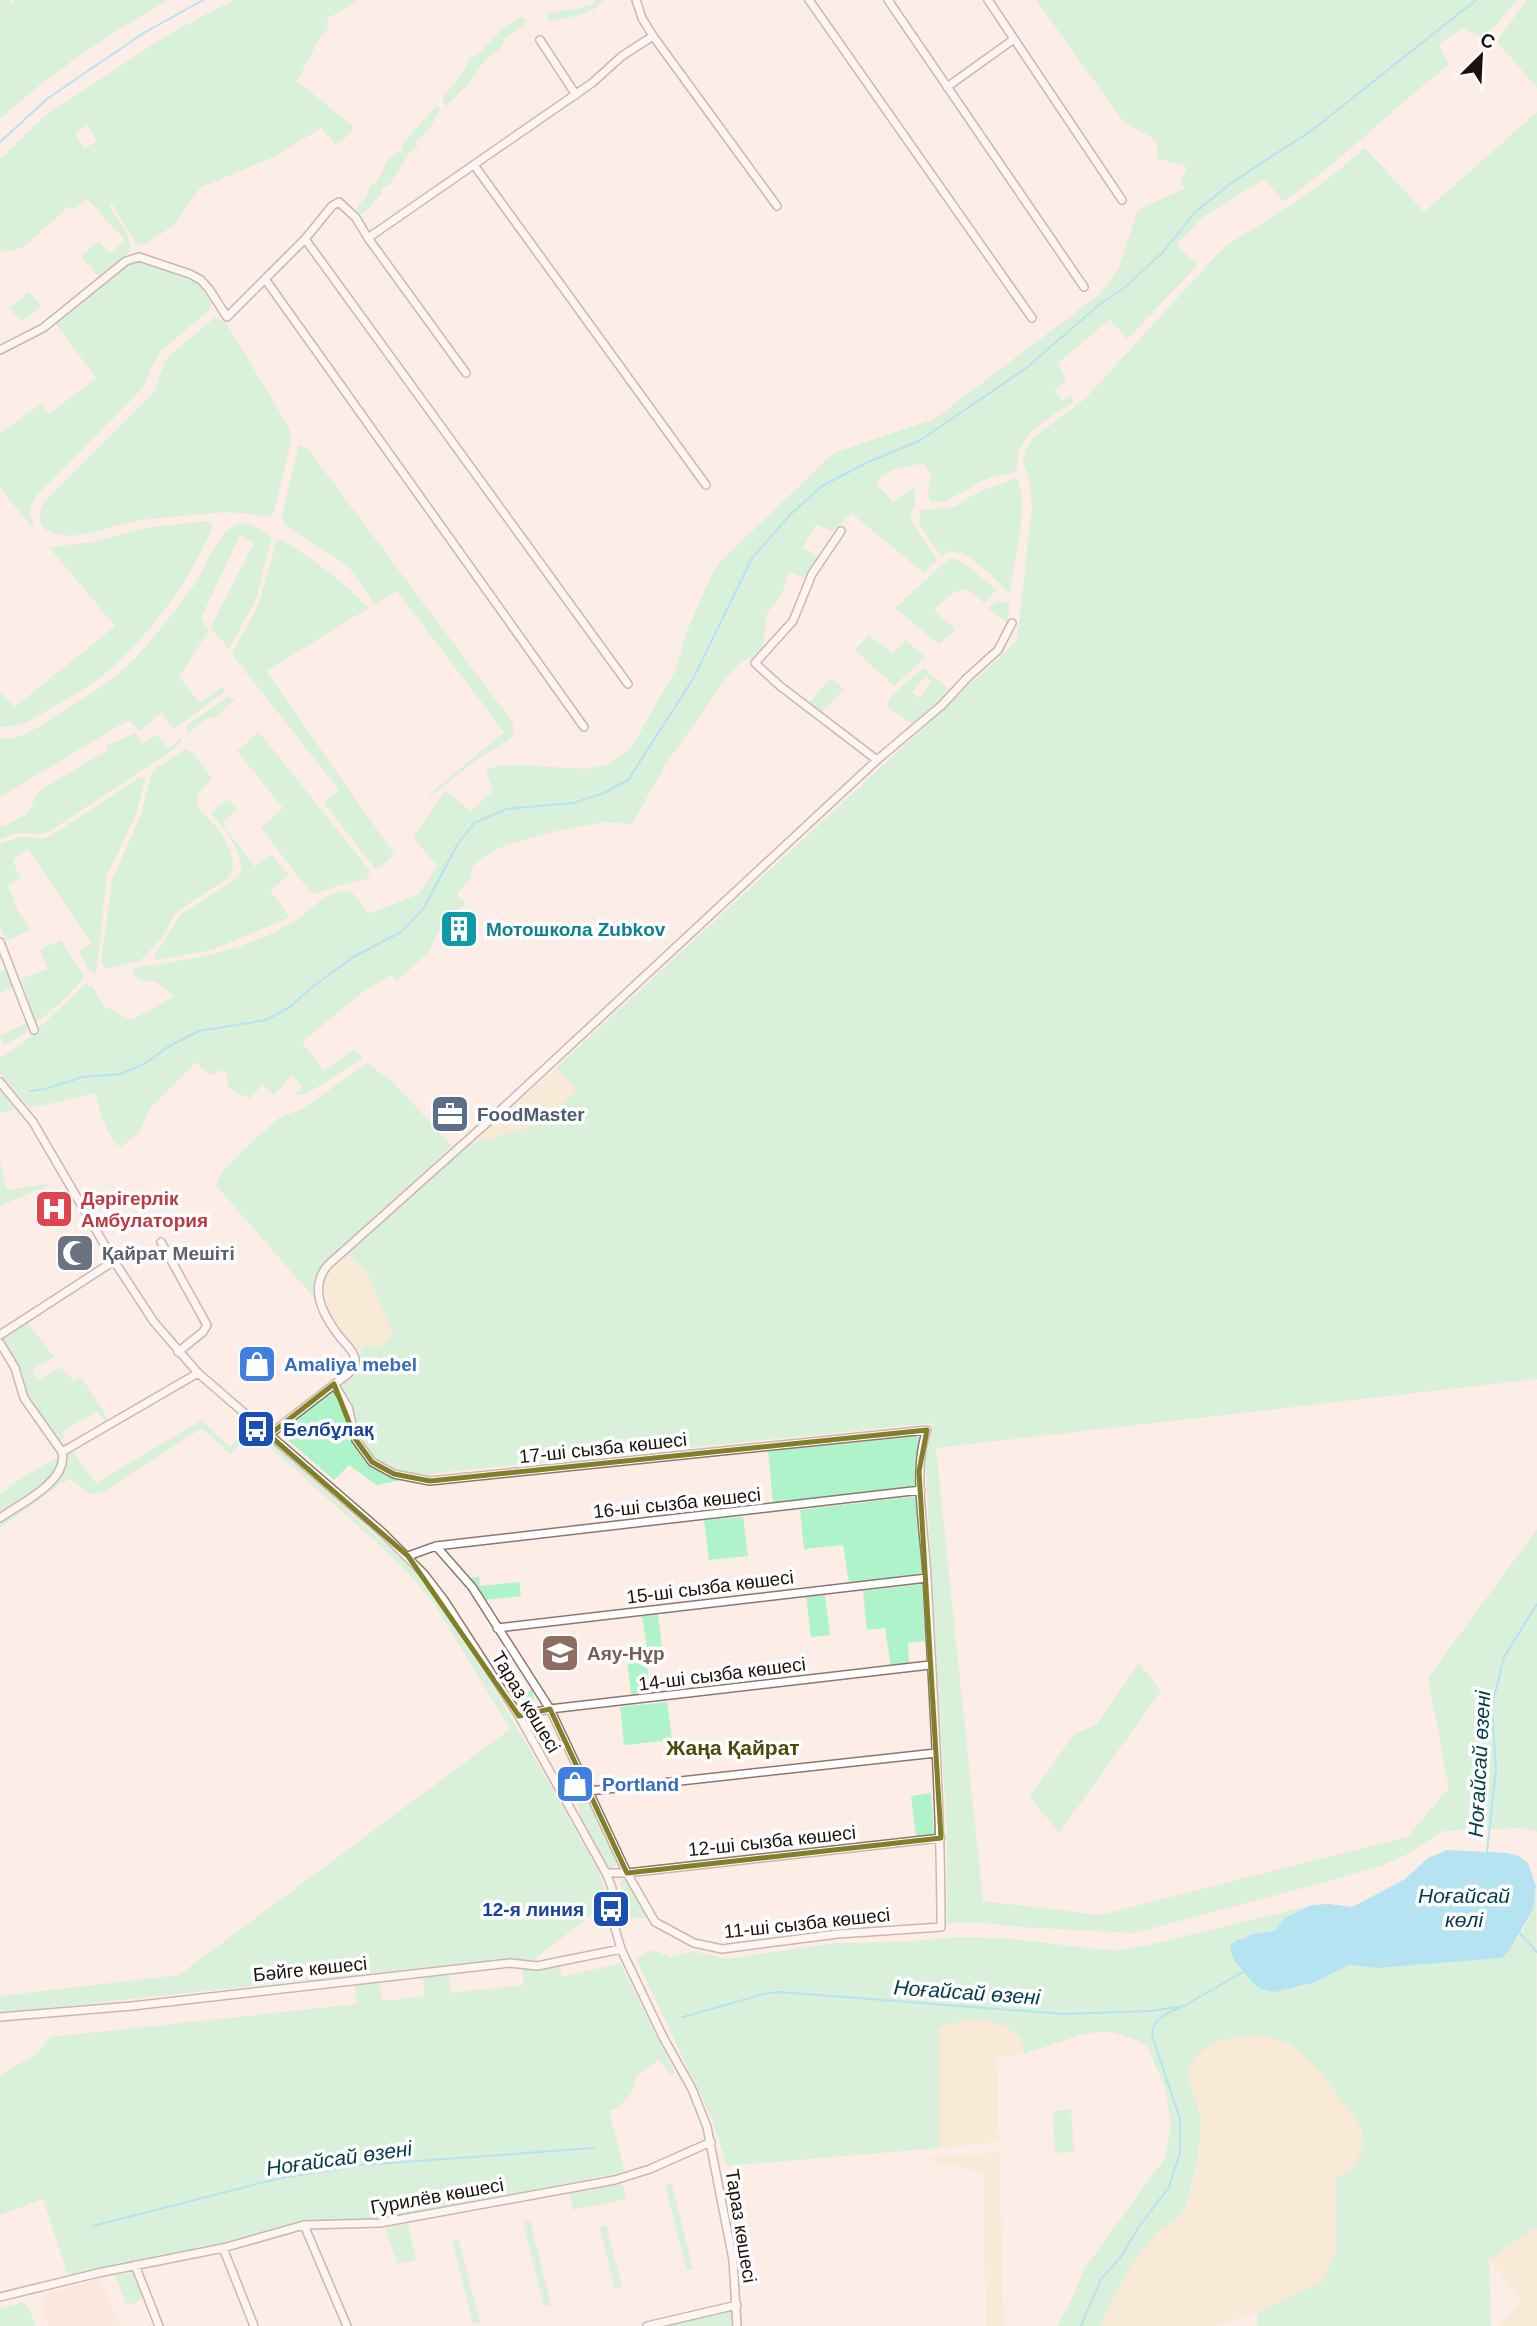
<svg xmlns="http://www.w3.org/2000/svg" width="1537" height="2326" font-family="Helvetica,sans-serif">
	<rect width="100%" height="100%" fill="#fdede7"/>
	<path fill="#fbdfd5" d="M100,2278L120,2326H47L49,2325L40,2302L43,2296Z"/>
	<path fill="#aef3c9" fill-rule="evenodd" d="M0,0H9L11,3L15,0H168C108,35 51,72 0,119Z
		M234,0H358L327,19L328,29L318,41L297,81L355,128L343,140L335,144L321,128L276,156L200,188L173,226L144,245L136,244L111,202L108,204C129,237 147,251 102,275H97L81,256L99,241L110,254L125,240L87,199L72,210L69,206L24,247L4,252L0,249V159L46,115L169,34ZM86,124L97,141L84,149L75,133Z
		M596,0H609H604C593,14 567,18 550,22L547,18V14L593,5Z
		M1036,0H1516L1500,21L1483,38L1462,28L1439,44L1449,65C1392,109 1342,160 1283,202L1265,179L1204,216L1176,245L1198,265L1127,339L1110,319L1058,363L1066,381L1054,389L1062,401L1071,395L1074,402C1047,419 1013,435 1017,472C1006,474 994,475 984,480C967,487 914,530 932,476L923,463C907,468 884,467 876,484L893,502L915,487V506L910,514L911,520L937,560L924,573L851,513L833,532L816,524L803,548L818,557L805,578L789,572L782,593L767,613L763,647L752,657L741,662L727,677L664,767L632,824L604,822L556,831L506,845L481,858L473,866L469,881L458,892V897L466,904L444,921L428,953L397,981L391,975L360,994L302,1042L324,1071L354,1049L363,1058L305,1095H295L303,1088L292,1075L273,1096L262,1084L250,1099L228,1088L227,1074L222,1070L210,1075L196,1062L150,1108L140,1132L121,1147C106,1137 100,1110 95,1093L45,1105L29,1107L0,1073V1058L22,1044L85,984L92,986L104,1006L131,1020L174,997L155,981C147,982 135,980 132,971L134,968C185,960 236,954 282,928C288,925 295,922 300,917C316,906 330,887 352,892L368,914L419,894L437,866L413,837L445,791L471,811L493,791L486,770L496,766L518,765L586,769L609,764L631,748L675,671L687,631L712,574L720,562L770,514L834,453L934,419L1100,294L1119,267L1136,215L1142,208L1186,188L1181,183L1187,167L1157,158V141L1123,121Z
		M1526,0H1537V88L1497,42Z
		M521,17L526,20L525,25L507,36L500,49L486,59L467,85L446,107L442,97C453,86 465,72 470,57H475L505,26Z
		M437,105L440,108C435,121 428,133 416,141L418,146L411,151L389,185L381,187L382,194C373,201 370,208 361,215L356,211L359,204L367,197L369,187L378,180L387,161L398,151L404,150L402,144Z
		M1537,112V1379L936,1448L983,1901L1100,1915L1407,1837L1449,1788L1428,1678L1537,1529V1832L1522,1828L1443,1831L1404,1856L1383,1865L1322,1883L1134,1933L1019,1927L987,1923H947V1836L925,1458L934,1423L445,1472L377,1485L349,1465L334,1480L289,1441L287,1426L356,1372L362,1346L368,1274L348,1254L470,1144L541,1123L576,1090L556,1068L1017,641L1032,507L1030,482L1023,462L1026,450L1033,438L1085,399L1224,247L1293,204L1329,178L1365,148L1424,212Z
		M141,261L198,283L212,304L207,312L160,352L152,366L146,382L137,394L38,494C28,507 29,517 36,532L0,488V433L41,404L49,414L96,378L56,324L128,265Z
		M29,292L42,306L21,322L9,308Z
		M215,317L224,322L230,329L290,429L291,442L274,513L267,517C234,509 204,513 171,517C156,519 141,519 127,523C104,528 77,541 53,533C36,528 37,511 47,499L154,392L166,359Z
		M299,445L308,449L513,723L514,732L508,741L482,756L427,799L432,792L504,732L397,591L375,604L348,566L284,524L282,514Z
		M1018,478C1028,514 1015,557 1009,594C994,579 972,551 949,551L941,556L920,525L919,516L922,510L955,507L978,492Z
		M206,521L211,522L212,528C191,579 147,640 104,674C89,687 71,696 54,706C37,717 21,728 0,727V692L15,707L115,626L49,547L92,542L145,528Z
		M242,523L253,525L272,537L256,599L229,649L211,627L254,543L240,535L201,618L209,630L179,677L200,703L223,686L225,689L223,693L174,729L161,713L139,731L129,720L0,797V738C20,741 38,727 54,717C75,703 97,691 117,675C146,650 171,616 194,585C206,567 219,527 242,523Z
		M277,540H282C315,560 342,581 369,608L266,671L394,854L380,868L374,867L324,803L339,790L232,654L259,603Z
		M950,558L960,560L997,590L984,603L967,589C953,589 944,601 934,611L956,629L939,644L895,608Z
		M998,601L1009,603L1008,624L988,608Z
		M869,635L893,654L905,640L926,657L894,686L855,650Z
		M923,668L950,690L947,697L913,724L890,709L888,704L891,697ZM925,676L932,682L919,698L912,692Z
		M831,678L844,689L821,713L808,704Z
		M229,696L235,700L213,719L210,716L187,734V725Z
		M259,732L367,867L370,872L367,879L336,886L318,893H311L261,828L283,808L237,751Z
		M135,733L143,743L156,734L168,749L181,738V742L171,751L50,831L42,834L17,833L0,839V824L2,827L27,814L39,791L108,750L106,746Z
		M185,749L192,752L212,778C207,786 197,790 197,801C198,812 211,819 217,828C227,841 241,866 227,879L176,912L162,938L140,961L107,969L101,963L112,880L140,817L152,771Z
		M140,777H144L145,780L136,815L107,875L96,973L89,971L79,952L91,943L28,849L12,860L21,878L8,885L18,911L31,930L6,941L0,927V844L20,837L44,838L50,836Z
		M227,798L237,809L222,824L255,867L271,854L289,875L270,890L290,917L212,950L156,960L154,957L180,915L237,877C239,874 242,871 241,866C241,852 222,823 211,814Z
		M61,940L84,977C78,986 45,1019 36,1022L21,979L48,969L40,950Z
		M7,969L13,987L0,993V971Z
		M26,1023L28,1029L21,1037L3,1045L0,1036Z
		M367,1063L392,1081L452,1146L327,1260L314,1278L313,1297L216,1185L224,1170L243,1150L280,1117L301,1110Z
		M0,1089V1090L15,1109L0,1113Z
		M0,1158L6,1190L54,1183L0,1206Z
		M27,1322L54,1357L32,1370L38,1380L60,1367L74,1381L81,1377L107,1417L105,1423L98,1411L62,1431L65,1438L60,1441L26,1393L24,1376L2,1339Z
		M202,1420L230,1447L252,1426L405,1561C441,1602 469,1648 497,1694C532,1753 566,1812 599,1872C604,1884 607,1896 600,1908L531,1962L514,1958L0,2013V1996L179,1975L510,1729L435,1605L414,1580L392,1557L253,1431L230,1454L202,1428L105,1491L91,1495L69,1478L0,1528V1523L61,1479L67,1452H73L96,1483Z
		M919,1436L915,1468L917,1487L773,1504L768,1451Z
		M59,1457L57,1469L52,1476L0,1513V1494L23,1477Z
		M918,1496L921,1574L849,1583L843,1545L804,1549L800,1510Z
		M743,1517L748,1556L709,1560L704,1520Z
		M479,1577L480,1586L519,1582L521,1596L486,1600L470,1578Z
		M922,1584L925,1641L908,1643L909,1666L891,1667L885,1628L867,1630L863,1591Z
		M825,1595L830,1635L811,1637L806,1597Z
		M658,1614L663,1654L648,1655L642,1616Z
		M646,1657L650,1693L631,1695L627,1659Z
		M1139,1663L1161,1691L1059,1833L1030,1797L1074,1734L1096,1725Z
		M532,1688L534,1701L526,1709L518,1704L517,1696L522,1692L528,1693Z
		M667,1702L672,1740L624,1745L620,1707Z
		M931,1793L934,1834L916,1836L911,1796Z
		M588,1797L617,1860L616,1865L609,1868L580,1815L577,1801Z
		M621,1877L629,1885L647,1918L619,1917C618,1903 622,1891 621,1877Z
		M1536,1886L1537,2227L1489,2259L1491,2326H1257V2312L1322,2282L1336,2252L1335,2177L1188,2077C1193,2092 1201,2109 1201,2124C1201,2143 1191,2206 1179,2219C1173,2225 1163,2226 1156,2233C1136,2254 1113,2299 1100,2326H1057L1073,2297L1084,2269L1165,2158L1171,2126L1165,2088L1148,2048L1139,2041L1112,2032L1086,2033L1023,2054V2041L939,2028V2148L727,2166L712,2119L636,1959L652,1950L671,1957L692,1951L726,1959L836,1943L903,1942L957,1937L1004,1938L1113,1951L1148,1945L1312,1905L1286,1917L1274,1931L1252,1934L1231,1945C1229,1960 1242,1972 1252,1982H1315L1349,1965L1378,1968L1502,1958C1520,1941 1536,1911 1536,1886Z
		M620,1963L675,2073L671,2075L659,2060L637,2075L631,2094L617,2108L609,2111L625,2172L369,2221L309,2220L222,2243L68,2275L43,2199L0,2215V2075L35,2055L51,2037L357,2004L355,1984L379,1980L382,2001L425,1996L423,1978L449,1975L451,1993L524,1985L522,1967L535,1971L560,1966L562,1977Z
		M1071,2110L1074,2152L1055,2153L1053,2111Z
		M622,2184L627,2199L573,2210L569,2194Z
		M672,2184L693,2269L687,2270L665,2186Z
		M530,2221L551,2305L544,2306L523,2222Z
		M408,2224L416,2260L398,2264L385,2228Z
		M606,2225L622,2286L615,2288L599,2227Z
		M458,2238L480,2322L473,2324L452,2240Z
		M133,2273L144,2298L127,2306L115,2275Z
		M23,2302L28,2306L36,2326H0V2309Z
		M732,2309V2326H667Z"/>
	<path fill="#f1e7c2" d="M556,1068L577,1090L541,1124L470,1144Z
		M348,1254L368,1274L393,1334L383,1346H362L360,1354C347,1337 312,1301 324,1278C329,1268 340,1261 348,1254Z
		M978,2019L1006,2026L1023,2041V2054L997,2057L999,2142L939,2148V2028L962,2021Z
		M1263,2035L1290,2044L1316,2066L1362,2128L1363,2143L1355,2168L1335,2177L1336,2252L1322,2282L1257,2312L1215,2326H1100C1113,2297 1134,2256 1156,2234C1165,2224 1177,2223 1184,2210C1194,2194 1200,2146 1201,2126C1201,2106 1188,2088 1188,2069C1208,2036 1228,2038 1263,2035Z
		M1000,2152L1003,2326H986L983,2172L921,2159Z
		M1537,2227V2326H1498L1522,2301L1489,2259Z"/>
	<path fill="#5fd7fe" d="M1447,1850L1507,1853L1518,1856L1528,1863L1536,1886L1533,1909L1510,1950L1502,1958L1378,1968L1349,1965L1315,1982L1274,1992L1261,1989L1252,1982L1235,1962L1230,1951L1231,1945L1237,1940L1243,1939L1252,1934L1274,1931L1286,1917L1312,1905L1329,1904L1352,1907L1405,1879L1428,1858Z"/>
	<g fill="none" stroke-linecap="round" stroke-linejoin="round">
		<path stroke="#5fd7fe" stroke-width="2" d="M0,142L47,99L142,34L203,0
			M30,1091L45,1089L83,1077L120,1074L144,1064L168,1047L199,1031L266,1020L290,1007L311,988L353,957L401,932L424,908L457,845L474,823L506,809L573,803L604,793L628,780L693,679L752,558L791,514L822,486L868,462L919,441L1025,369L1100,304L1124,288L1164,251L1195,212L1234,181L1311,131L1476,0
			M1487,1852L1496,1769L1492,1706L1504,1657L1537,1604
			M1520,1933L1537,1952
			M683,2017L764,1994L779,1992L1064,2014L1151,2011L1184,2006L1243,1972
			M93,2226L280,2178L361,2165L594,2148
			M1081,2326L1101,2279L1120,2258L1138,2228L1169,2187L1180,2152V2119L1152,2036C1153,2018 1165,2014 1179,2008"/>
		<defs>
			<path id="minor" d="M636,0L642,18L653,36L777,206
				M809,0L1032,318
				M888,0L1084,287
				M988,0L1122,200
				M540,40L576,95
				M947,87L1014,39
				M474,165L706,485
				M368,238L466,373
				M305,239L332,206L339,202L356,218L368,238L592,83L622,56L653,36
				M265,279L584,727
				M0,350L43,328L126,261L139,257L190,274L201,280L209,289L227,317L305,239L628,684
				M841,531L812,574L793,621L755,663L780,686L877,760
				M0,942L34,1030
				M0,1082L33,1122L114,1261L154,1322L198,1373L382,1532L424,1574L444,1600L519,1716L606,1873L612,1888L613,1921L621,1949L663,2037L692,2089L707,2127L733,2260L737,2326
				M161,1242L207,1325L203,1332L178,1352
				M0,1335L114,1261
				M0,1343L15,1368L24,1398L62,1452
				M334,1384L348,1407L356,1440L372,1462L394,1474L430,1481L927,1430C912,1469 925,1534 927,1577C933,1694 941,1810 941,1927L838,1934L722,1949L694,1943L655,1922L627,1873L550,1709L472,1587L436,1546
				M269,1435L349,1373C353,1369 356,1365 355,1358C353,1350 344,1342 339,1336C323,1315 308,1288 328,1265L490,1120L877,760L942,705L967,678L998,650L1012,623
				M62,1452L198,1373
				M0,1518C21,1503 69,1481 62,1452
				M408,1556L436,1546L921,1490
				M497,1628L927,1578
				M519,1716L550,1709L930,1665
				M589,1791L936,1753
				M606,1873H627L941,1838
				M0,2017L132,2006L510,1963L537,1966L621,1949
				M304,2225L347,2326
				M223,2248L254,2326
				M135,2265L159,2326
				M0,2297L98,2273L223,2248L304,2225L380,2223L615,2180L650,2169L711,2142
				M647,2326L737,2305"/>
		</defs>
		<use href="#minor" stroke="#8e766d" stroke-width="10"/>
		<use href="#minor" stroke="#fff" stroke-width="7"/>
	</g>
	<path d="M0 0H1537V2326H0ZM334,1384L356,1440L372,1462L394,1474L430,1481L927,1430L919,1471L941,1838L627,1873L550,1709L519,1716L408,1556L269,1435Z" fill="#fdede7" fill-opacity=".55" fill-rule="evenodd"/>
	<path fill="none" stroke="#808029" stroke-width="5" stroke-linejoin="round" d="M334,1384L356,1440L372,1462L394,1474L430,1481L927,1430L919,1471L941,1838L627,1873L550,1709L519,1716L408,1556L269,1435Z"/>
	<defs>
		<symbol id="building-square" viewBox="-11 -11 22 22"><rect x="-9" y="-9" width="18" height="18" rx="4" fill="#0f9aa8" stroke="#fefefe"/><path d="M-4-6H4V6H1V3H-1V6H-4ZM-2.5-4.3h1.7v1.8h-1.7ZM.8-4.3h1.7v1.8H.8ZM-2.5-1h1.7V.8h-1.7ZM.8-1h1.7V.8H.8Z" fill="#fff"/></symbol>
		<symbol id="office-square" viewBox="-11 -11 22 22"><rect x="-9" y="-9" width="18" height="18" rx="4" fill="#5c6f8a" stroke="#fefefe"/><path d="M-6-3h4V-5.5h4V-3h4V5H-6ZM-1-4.5V-3h2v-1.5ZM-6 0V1H6V0Z" fill="#fff"/></symbol>
		<symbol id="hospital-square" viewBox="-11 -11 22 22"><rect x="-9" y="-9" width="18" height="18" rx="4" fill="#e0444e" stroke="#fefefe"/><path d="M-5-5h3v3.5h4V-5h3V5h-3V1.5h-4V5h-3Z" fill="#fff"/></symbol>
		<symbol id="mosque-square" viewBox="-11 -11 22 22"><rect x="-9" y="-9" width="18" height="18" rx="4" fill="#6b7280" stroke="#fefefe"/><path d="M3.5-4.9A6 6 0 1 0 3.5 4.9A5 5 0 1 1 3.5-4.9Z" fill="#fff"/></symbol>
		<symbol id="shop-square" viewBox="-11 -11 22 22"><rect x="-9" y="-9" width="18" height="18" rx="4" fill="#3f7fe0" stroke="#fefefe"/><path d="M-5-2.5h2.3a2.7 3.5 0 0 1 5.4 0H5L5.5 6h-11ZM-1.5-2.5h3a1.5 2.3 0 0 0-3 0Z" fill="#fff"/></symbol>
		<symbol id="bus-square" viewBox="-11 -11 22 22"><rect x="-9" y="-9" width="18" height="18" rx="4" fill="#1a4fb4" stroke="#fefefe"/><path d="M-5-6H5V4H4V6H2V4H-2V6H-4V4H-5ZM-3.5-4V0h7V-4ZM-3.5 1.2v1.5H-2V1.2ZM2 1.2v1.5H3.5V1.2Z" fill="#fff"/></symbol>
		<symbol id="school-square" viewBox="-11 -11 22 22"><rect x="-9" y="-9" width="18" height="18" rx="4" fill="#8d6e63" stroke="#fefefe"/><path d="M0-5L7-2L0 1L-7-2ZM-4 1L0 2.5L4 1V4Q0 6-4 4Z" fill="#fff"/></symbol>
	</defs>
	<g fill-rule="evenodd">
		<use href="#building-square" x="437" y="907" width="44" height="44"/>
		<use href="#office-square" x="428" y="1092" width="44" height="44"/>
		<use href="#hospital-square" x="32" y="1187" width="44" height="44"/>
		<use href="#mosque-square" x="53" y="1231" width="44" height="44"/>
		<use href="#shop-square" x="235" y="1342" width="44" height="44"/>
		<use href="#bus-square" x="234" y="1407" width="44" height="44"/>
		<use href="#school-square" x="538" y="1631" width="44" height="44"/>
		<use href="#shop-square" x="553" y="1762" width="44" height="44"/>
		<use href="#bus-square" x="589" y="1887" width="44" height="44"/>
	</g>
	<g text-anchor="middle" dominant-baseline="central" stroke-width="7" stroke-linejoin="round" paint-order="stroke">
		<g font-size="19" font-weight="bold" fill="#0d838f" stroke="#fefefe" text-anchor="start">
			<text x="486" y="929">Мотошкола Zubkov</text>
		</g>
		<g font-size="19" font-weight="bold" fill="#4e5e75" stroke="#fefefe" text-anchor="start">
			<text x="477" y="1114">FoodMaster</text>
		</g>
		<g font-size="19" font-weight="bold" fill="#be3a42" stroke="#fefefe" text-anchor="start">
			<text x="81" y="1198">Дәрігерлік<tspan x="81" dy="22">Амбулатория</tspan></text>
		</g>
		<g font-size="19" font-weight="bold" fill="#5b616d" stroke="#fefefe" text-anchor="start">
			<text x="102" y="1253">Қайрат Мешіті</text>
		</g>
		<g font-size="19" font-weight="bold" fill="#366cbe" stroke="#fefefe" text-anchor="start">
			<text x="284" y="1364">Amaliya mebel</text>
			<text x="602" y="1784">Portland</text>
		</g>
		<g font-size="19" font-weight="bold" fill="#164399" stroke="#fefefe" text-anchor="start">
			<text x="283" y="1429">Белбұлақ</text>
			<text x="584" y="1909" text-anchor="end">12-я линия</text>
		</g>
		<g font-size="19" fill="#1b120f" stroke="#fefefe">
			<text transform="translate(603 1448) rotate(-6)">17-ші сызба көшесі</text>
			<text transform="translate(677 1503) rotate(-6)">16-ші сызба көшесі</text>
			<text transform="translate(710 1587) rotate(-7)">15-ші сызба көшесі</text>
			<text transform="translate(722 1674) rotate(-7)">14-ші сызба көшесі</text>
			<text transform="translate(526 1702) rotate(59)">Тараз көшесі</text>
			<text transform="translate(772 1841) rotate(-6)">12-ші сызба көшесі</text>
			<text transform="translate(807 1923) rotate(-6)">11-ші сызба көшесі</text>
			<text transform="translate(310 1969) rotate(-6)">Бәйге көшесі</text>
			<text transform="translate(437 2196) rotate(-10)">Гурилёв көшесі</text>
			<text transform="translate(741 2226) rotate(81)">Тараз көшесі</text>
		</g>
		<g font-size="19" font-weight="bold" fill="#785e54" stroke="#fefefe" text-anchor="start">
			<text x="587" y="1653">Аяу-Нұр</text>
		</g>
		<g font-size="21" font-weight="bold" fill="#4a4b0c" stroke="#fefefe">
			<text x="733" y="1747">Жаңа Қайрат</text>
		</g>
		<g font-size="21" font-style="italic" fill="#033c4c" stroke="#fefefe">
			<text transform="translate(1479 1764) rotate(-87)">Ноғайсай өзені</text>
			<text x="1464" y="1895">Ноғайсай<tspan x="1464" dy="24">көлі</tspan></text>
			<text transform="translate(967 1992) rotate(4)">Ноғайсай өзені</text>
			<text transform="translate(339 2158) rotate(-8)">Ноғайсай өзені</text>
		</g>
	</g>
	<g transform="translate(1481 56) rotate(24)" stroke="#fefefe" stroke-width="5" paint-order="stroke">
	<path d="M0-5L12 26L0 18L-12 26Z" fill="#1b120f"/>
	<text y="-10" font-size="19" font-weight="bold" text-anchor="middle" fill="#1b120f">С</text>
	</g>
</svg>
